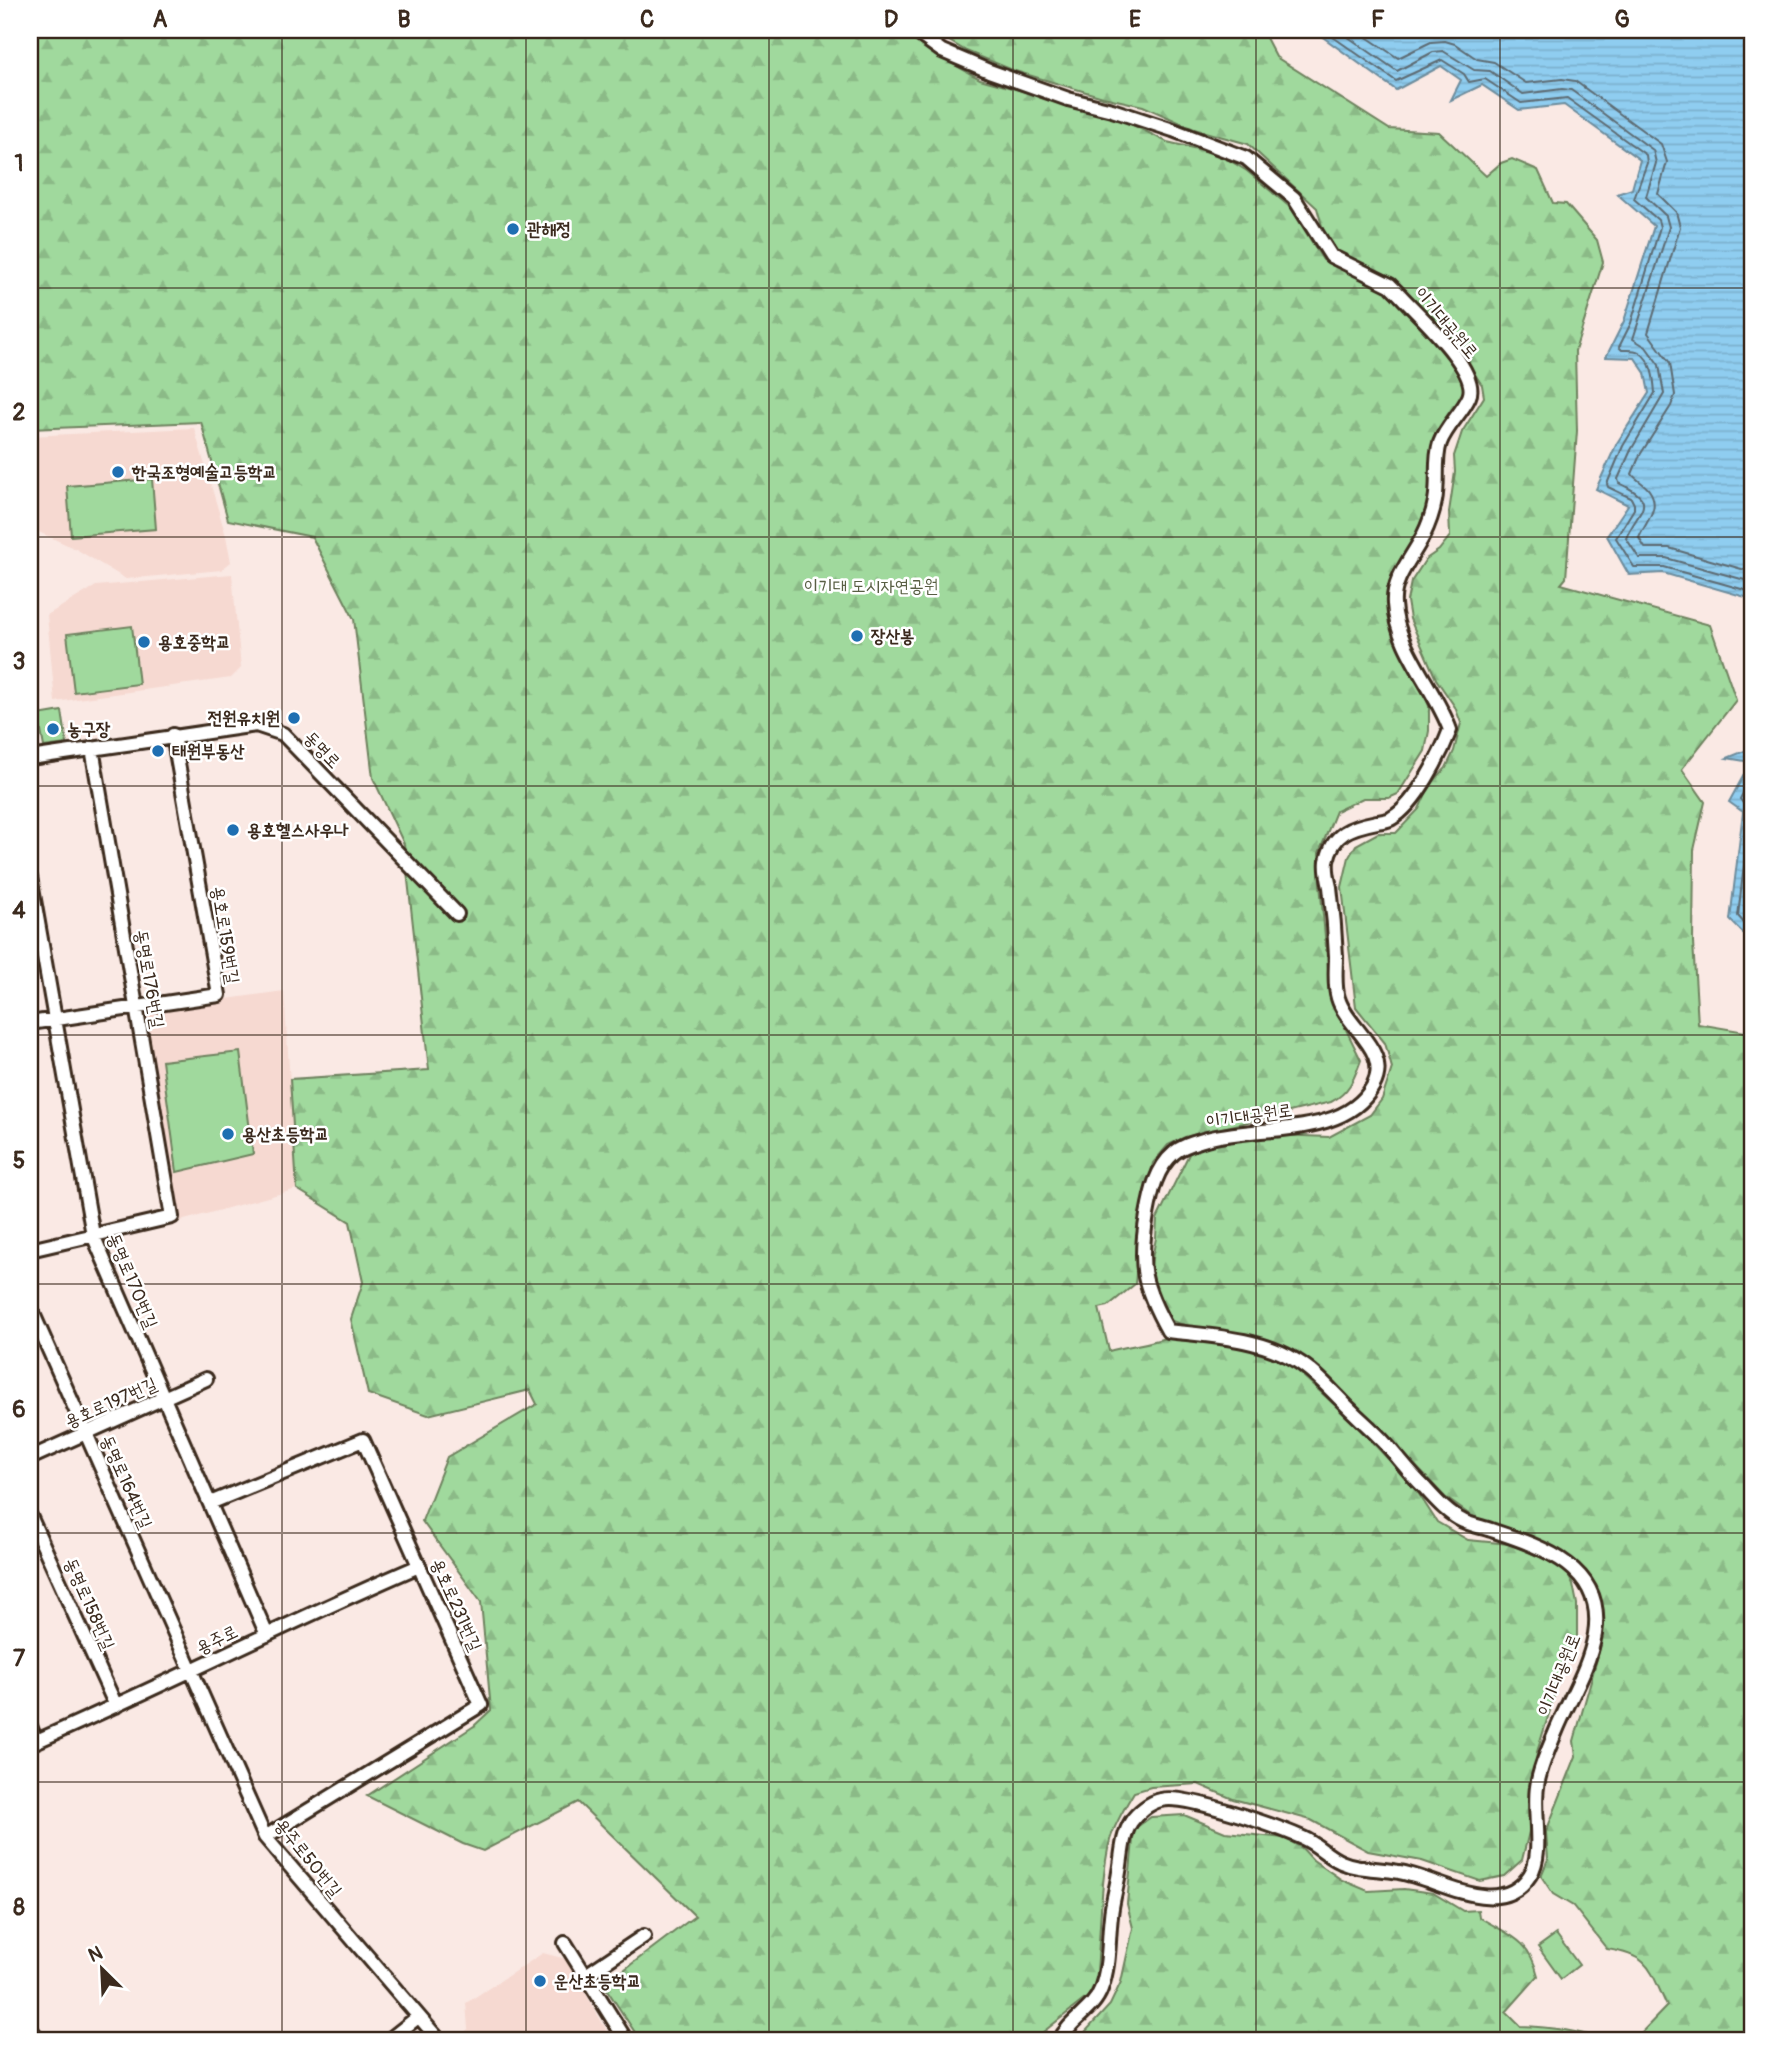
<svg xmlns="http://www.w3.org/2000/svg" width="1782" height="2070" font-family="Pangolin,'Poor Story',sans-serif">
	<defs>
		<pattern id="forest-firs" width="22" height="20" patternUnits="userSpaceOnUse" patternTransform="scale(1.75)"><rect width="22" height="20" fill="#a0d99d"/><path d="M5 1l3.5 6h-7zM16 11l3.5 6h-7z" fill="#8bba87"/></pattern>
		<pattern id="water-rules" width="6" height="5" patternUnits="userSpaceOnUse" patternTransform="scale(1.75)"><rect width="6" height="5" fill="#8fcdf0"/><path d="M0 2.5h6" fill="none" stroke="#7cb0cd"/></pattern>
	</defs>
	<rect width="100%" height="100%" fill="#fae9e4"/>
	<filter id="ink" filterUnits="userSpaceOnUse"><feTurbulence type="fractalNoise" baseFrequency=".0143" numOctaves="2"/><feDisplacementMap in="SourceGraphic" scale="14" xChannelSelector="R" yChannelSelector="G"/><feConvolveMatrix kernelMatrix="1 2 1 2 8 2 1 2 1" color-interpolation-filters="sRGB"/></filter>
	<g filter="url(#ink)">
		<path fill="#f6d9d1" d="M194,428L226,536L231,562L221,570L126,579L76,549L30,528V436Z
			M232,574L241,668L231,678L55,702L47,615L96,586Z
			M284,991L297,1189L177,1222L141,1011Z
			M543,1953L566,1959L612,2040H456L468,2029L466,2003Z"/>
		<path fill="#a0d99d" stroke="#6e825e" stroke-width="2" d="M152,479L156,529L71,536L67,486Z
			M132,626L139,684L74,692L67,634Z
			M62,711L67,744L44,747L38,715Z
			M240,1052L253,1154L177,1172L162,1061Z
			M1556,1934L1579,1965L1561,1979L1538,1947Z"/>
		<path fill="url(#forest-firs)" stroke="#6e825e" stroke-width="2" d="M30,30H902L942,58L980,79L1121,119L1167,142L1219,154L1247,171L1291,208L1323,260L1392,294L1452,358L1464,383L1463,394L1448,418L1431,507L1390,609L1429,706V731L1425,751L1398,794L1389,798H1363L1336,811L1319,853L1320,884L1331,999L1361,1060C1354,1079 1349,1093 1331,1102L1185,1137L1168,1145L1153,1163L1142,1213L1135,1284L1108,1306L1099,1308L1109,1351C1130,1345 1153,1344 1173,1335L1186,1340L1230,1344L1261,1352L1290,1364L1348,1417L1413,1485L1437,1522L1468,1540L1510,1544L1565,1568L1573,1584L1577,1604V1642L1558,1676L1552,1704L1537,1752L1530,1828L1522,1860L1504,1876L1480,1881L1422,1861L1368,1851L1311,1820L1233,1799L1198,1784L1151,1787L1134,1792C1125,1807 1115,1823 1110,1840C1099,1885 1101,1944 1095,1991L1042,2033L1038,2040H640L604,1985L695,1916L578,1802L483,1851L463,1844L367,1796L474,1726L491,1710L481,1602L422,1521L447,1457L537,1404L530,1390L428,1415L368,1394L351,1319L363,1282L350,1222L297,1189L290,1079L429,1070L404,844L373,778L354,619L312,537L228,520L201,422L30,429Z
			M931,30H1262L1276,57L1389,129L1439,132L1486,176L1501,163L1512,159L1538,170L1553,203L1566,204L1597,240L1603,262L1575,351L1577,431L1566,578L1561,584L1710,625L1736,700L1682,769L1705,802L1694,850L1693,942L1698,1024L1752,1033V2040H1641V2033L1667,2006C1649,1968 1651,1956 1607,1949L1573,1906L1553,1894L1541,1876L1548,1859L1546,1832L1576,1756L1574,1741L1600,1648L1602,1625L1599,1595L1589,1575L1575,1560L1531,1536L1493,1525L1470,1515L1445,1497L1394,1443L1357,1411L1278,1347L1189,1327L1172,1321L1161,1309L1149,1274L1156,1238L1157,1219L1189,1154L1204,1145L1278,1135L1329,1137L1370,1115L1382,1099L1392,1068L1385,1043L1356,1007L1342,887L1349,857L1356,845L1378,833H1396L1419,809L1430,785L1446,768L1454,751L1461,723L1455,707L1436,679L1410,619L1407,601L1411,582L1426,559L1439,550L1450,536L1449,512L1455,472L1454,456L1462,432L1484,397L1482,385L1465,359L1396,282L1368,270L1336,253L1324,233L1317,208L1248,144L1194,129L1143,106L1103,97L1015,71L966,51Z
			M1184,1815L1225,1832L1284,1838L1302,1848L1313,1860L1342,1880L1368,1891L1404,1889L1433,1893L1463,1911L1478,1910L1479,1917C1510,1936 1529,1938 1538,1976L1506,2012L1520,2026C1550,2027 1576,2030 1605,2040H1081L1085,2032L1110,2005L1121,1982L1133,1928L1127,1904L1134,1829L1151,1817Z"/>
		<path fill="url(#water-rules)" stroke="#6d8c9c" stroke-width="2" d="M1313,30H1752V599L1663,573L1629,575L1607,536L1628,505L1596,489L1617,443L1649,393L1645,373L1635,358L1606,357L1624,321L1654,226L1617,194L1632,189L1640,160L1564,105L1519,110L1482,85L1451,100L1461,80L1441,66L1396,90Z
			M1752,748V942L1730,920L1743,812L1729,802L1751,762L1727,758Z"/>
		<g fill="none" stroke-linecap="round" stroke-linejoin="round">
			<path stroke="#5d6b72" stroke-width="2" d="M1323,30L1396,81L1442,60L1464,74L1469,82L1485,79L1521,103L1567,98L1646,155L1647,163L1634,199L1658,220L1660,227L1631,323L1619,347L1622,350C1627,350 1634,349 1639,352C1652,360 1654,379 1655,393L1623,446L1607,484L1608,487L1631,498L1634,504V509L1616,538L1634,567H1664L1752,592
				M1338,30L1397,71L1433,52L1443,51L1474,70L1490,71L1523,94L1562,89L1571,90L1653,150L1656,163L1646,197L1666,216L1669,227L1633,339L1646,347L1659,365L1664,394L1631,450L1618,479L1619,483C1661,503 1638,509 1626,538L1639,558H1666L1752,582
				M1356,30L1398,58L1431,42L1445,41L1455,44L1477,59L1494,62L1526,83L1562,79L1575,81L1661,144L1667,162L1658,194L1676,212L1680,227L1648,333L1670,363L1675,395L1671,406L1640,455L1632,474C1636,480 1644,483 1649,490C1662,508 1645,522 1639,538L1645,548H1669L1752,572
				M1752,775L1740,799L1750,813L1738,916L1752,932"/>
			<defs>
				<path id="minor" d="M913,30L942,51L989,71L1068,99L1112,110L1173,130L1246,158L1294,198L1331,256L1390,285L1400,295C1417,314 1481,371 1469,397C1462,413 1446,426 1440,443C1434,461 1439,482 1435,501C1433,512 1428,526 1423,536C1412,558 1392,579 1394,604C1396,648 1436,690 1450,730C1440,756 1416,804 1392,818C1388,821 1382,821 1377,822C1352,827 1333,832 1327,861C1326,869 1328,879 1330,887C1333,910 1335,933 1336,956C1336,969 1334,986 1338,998C1347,1029 1392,1051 1373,1086C1344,1140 1254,1124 1203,1140C1193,1143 1182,1146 1174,1153C1156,1168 1151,1193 1147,1215C1138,1266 1143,1286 1168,1331C1210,1336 1260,1338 1297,1361C1314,1371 1328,1387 1342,1401C1355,1415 1371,1428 1384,1442C1398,1457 1409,1473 1424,1487C1435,1499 1448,1514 1463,1521C1471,1525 1482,1527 1491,1530C1542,1547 1606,1567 1595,1634C1589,1669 1569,1699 1556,1731C1549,1748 1539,1769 1537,1787C1533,1813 1544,1854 1530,1875C1500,1922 1438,1878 1399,1872C1380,1868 1359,1870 1341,1862C1327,1856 1317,1844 1303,1838C1278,1827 1184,1793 1161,1800C1150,1802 1137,1813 1131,1822C1122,1836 1122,1856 1119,1872C1117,1887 1112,1901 1111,1916C1108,1941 1110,1965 1101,1989C1093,2011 1070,2019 1060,2040
					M30,758L256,725L283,734L457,914
					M30,877L93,1235L267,1635
					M30,1023L219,995L173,735
					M30,1250L172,1217L92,748
					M30,1307L265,1837L439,2040
					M30,1458L206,1379
					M210,1503L363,1440L481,1705L265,1837
					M30,1516L116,1706
					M30,1726L36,1741
					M30,1744C161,1687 288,1622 419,1566
					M565,1943L626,2040
					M586,1975L644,1936
					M30,2029L39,2040
					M389,2040L418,2017"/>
			</defs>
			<use href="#minor" stroke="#3b2a1e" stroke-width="18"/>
			<use href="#minor" stroke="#fff" stroke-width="12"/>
		</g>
	</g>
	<path fill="none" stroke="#3b2a1e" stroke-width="2" stroke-opacity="0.55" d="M282,30V2040M526,30V2040M769,30V2040M1013,30V2040M1256,30V2040M1500,30V2040M30,288H1752M30,537H1752M30,786H1752M30,1035H1752M30,1284H1752M30,1533H1752M30,1782H1752"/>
	<g fill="#1f6fb2" stroke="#fff" stroke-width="2.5">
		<circle cx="513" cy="229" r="7"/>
		<circle cx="118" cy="472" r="7"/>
		<circle cx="857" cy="636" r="7"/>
		<circle cx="144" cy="642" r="7"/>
		<circle cx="294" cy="718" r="7"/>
		<circle cx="53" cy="729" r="7"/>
		<circle cx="158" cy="751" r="7"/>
		<circle cx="233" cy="830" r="7"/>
		<circle cx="228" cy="1134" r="7"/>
		<circle cx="540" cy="1981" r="7"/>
	</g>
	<g text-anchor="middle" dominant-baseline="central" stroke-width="5" stroke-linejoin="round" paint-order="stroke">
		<g font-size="18" font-weight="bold" fill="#3b2a1e" stroke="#fff" text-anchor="start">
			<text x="527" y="229">관해정</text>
			<text x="132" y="472">한국조형예술고등학교</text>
			<text x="871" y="636">장산봉</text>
			<text x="158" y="642">용호중학교</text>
			<text x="280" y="718" text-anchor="end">전원유치원</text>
			<text x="67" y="729">농구장</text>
			<text x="172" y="751">태원부동산</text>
			<text x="247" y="830">용호헬스사우나</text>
			<text x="242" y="1134">용산초등학교</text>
			<text x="554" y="1981">운산초등학교</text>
		</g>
		<g font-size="18" fill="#3b2a1e" stroke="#fff">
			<text transform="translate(1446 323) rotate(50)">이기대공원로</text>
			<text transform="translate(322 750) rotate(46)">동명로</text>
			<text transform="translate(225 935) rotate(81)">용호로159번길</text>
			<text transform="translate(149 979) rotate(80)">동명로176번길</text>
			<text transform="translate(1249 1116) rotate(-8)">이기대공원로</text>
			<text transform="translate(132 1281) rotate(67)">동명로170번길</text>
			<text transform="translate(111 1403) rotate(-24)">용호로197번길</text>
			<text transform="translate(126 1482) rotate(66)">동명로164번길</text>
			<text transform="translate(89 1604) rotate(66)">동명로158번길</text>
			<text transform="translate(456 1605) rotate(66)">용호로231번길</text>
			<text transform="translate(217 1640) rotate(-26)">용주로</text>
			<text transform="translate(1559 1675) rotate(-68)">이기대공원로</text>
			<text transform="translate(308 1858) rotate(51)">용주로50번길</text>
		</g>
		<g font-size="18" fill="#595f44" stroke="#fff">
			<text x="871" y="586">이기대 도시자연공원</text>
		</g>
	</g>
	<rect width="1782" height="2070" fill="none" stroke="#fff" stroke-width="77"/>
	<g transform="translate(102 1969) rotate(336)" stroke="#ffffff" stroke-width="5" paint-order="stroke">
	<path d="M0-5L12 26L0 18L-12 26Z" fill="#3b2a1e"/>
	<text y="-10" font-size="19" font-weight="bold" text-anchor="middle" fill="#3b2a1e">N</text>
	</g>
	<rect x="38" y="38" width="1706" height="1994" fill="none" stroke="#3b2a1e" stroke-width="2.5"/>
	<g font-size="23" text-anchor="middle" font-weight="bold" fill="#3b2a1e">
		<text x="160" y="27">A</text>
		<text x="404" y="27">B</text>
		<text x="647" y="27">C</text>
		<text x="891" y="27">D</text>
		<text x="1135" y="27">E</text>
		<text x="1378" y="27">F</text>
		<text x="1622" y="27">G</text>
		<text x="19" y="171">1</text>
		<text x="19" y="420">2</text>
		<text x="19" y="669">3</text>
		<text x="19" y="918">4</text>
		<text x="19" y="1168">5</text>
		<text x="19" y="1417">6</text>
		<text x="19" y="1666">7</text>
		<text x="19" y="1915">8</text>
	</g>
</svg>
